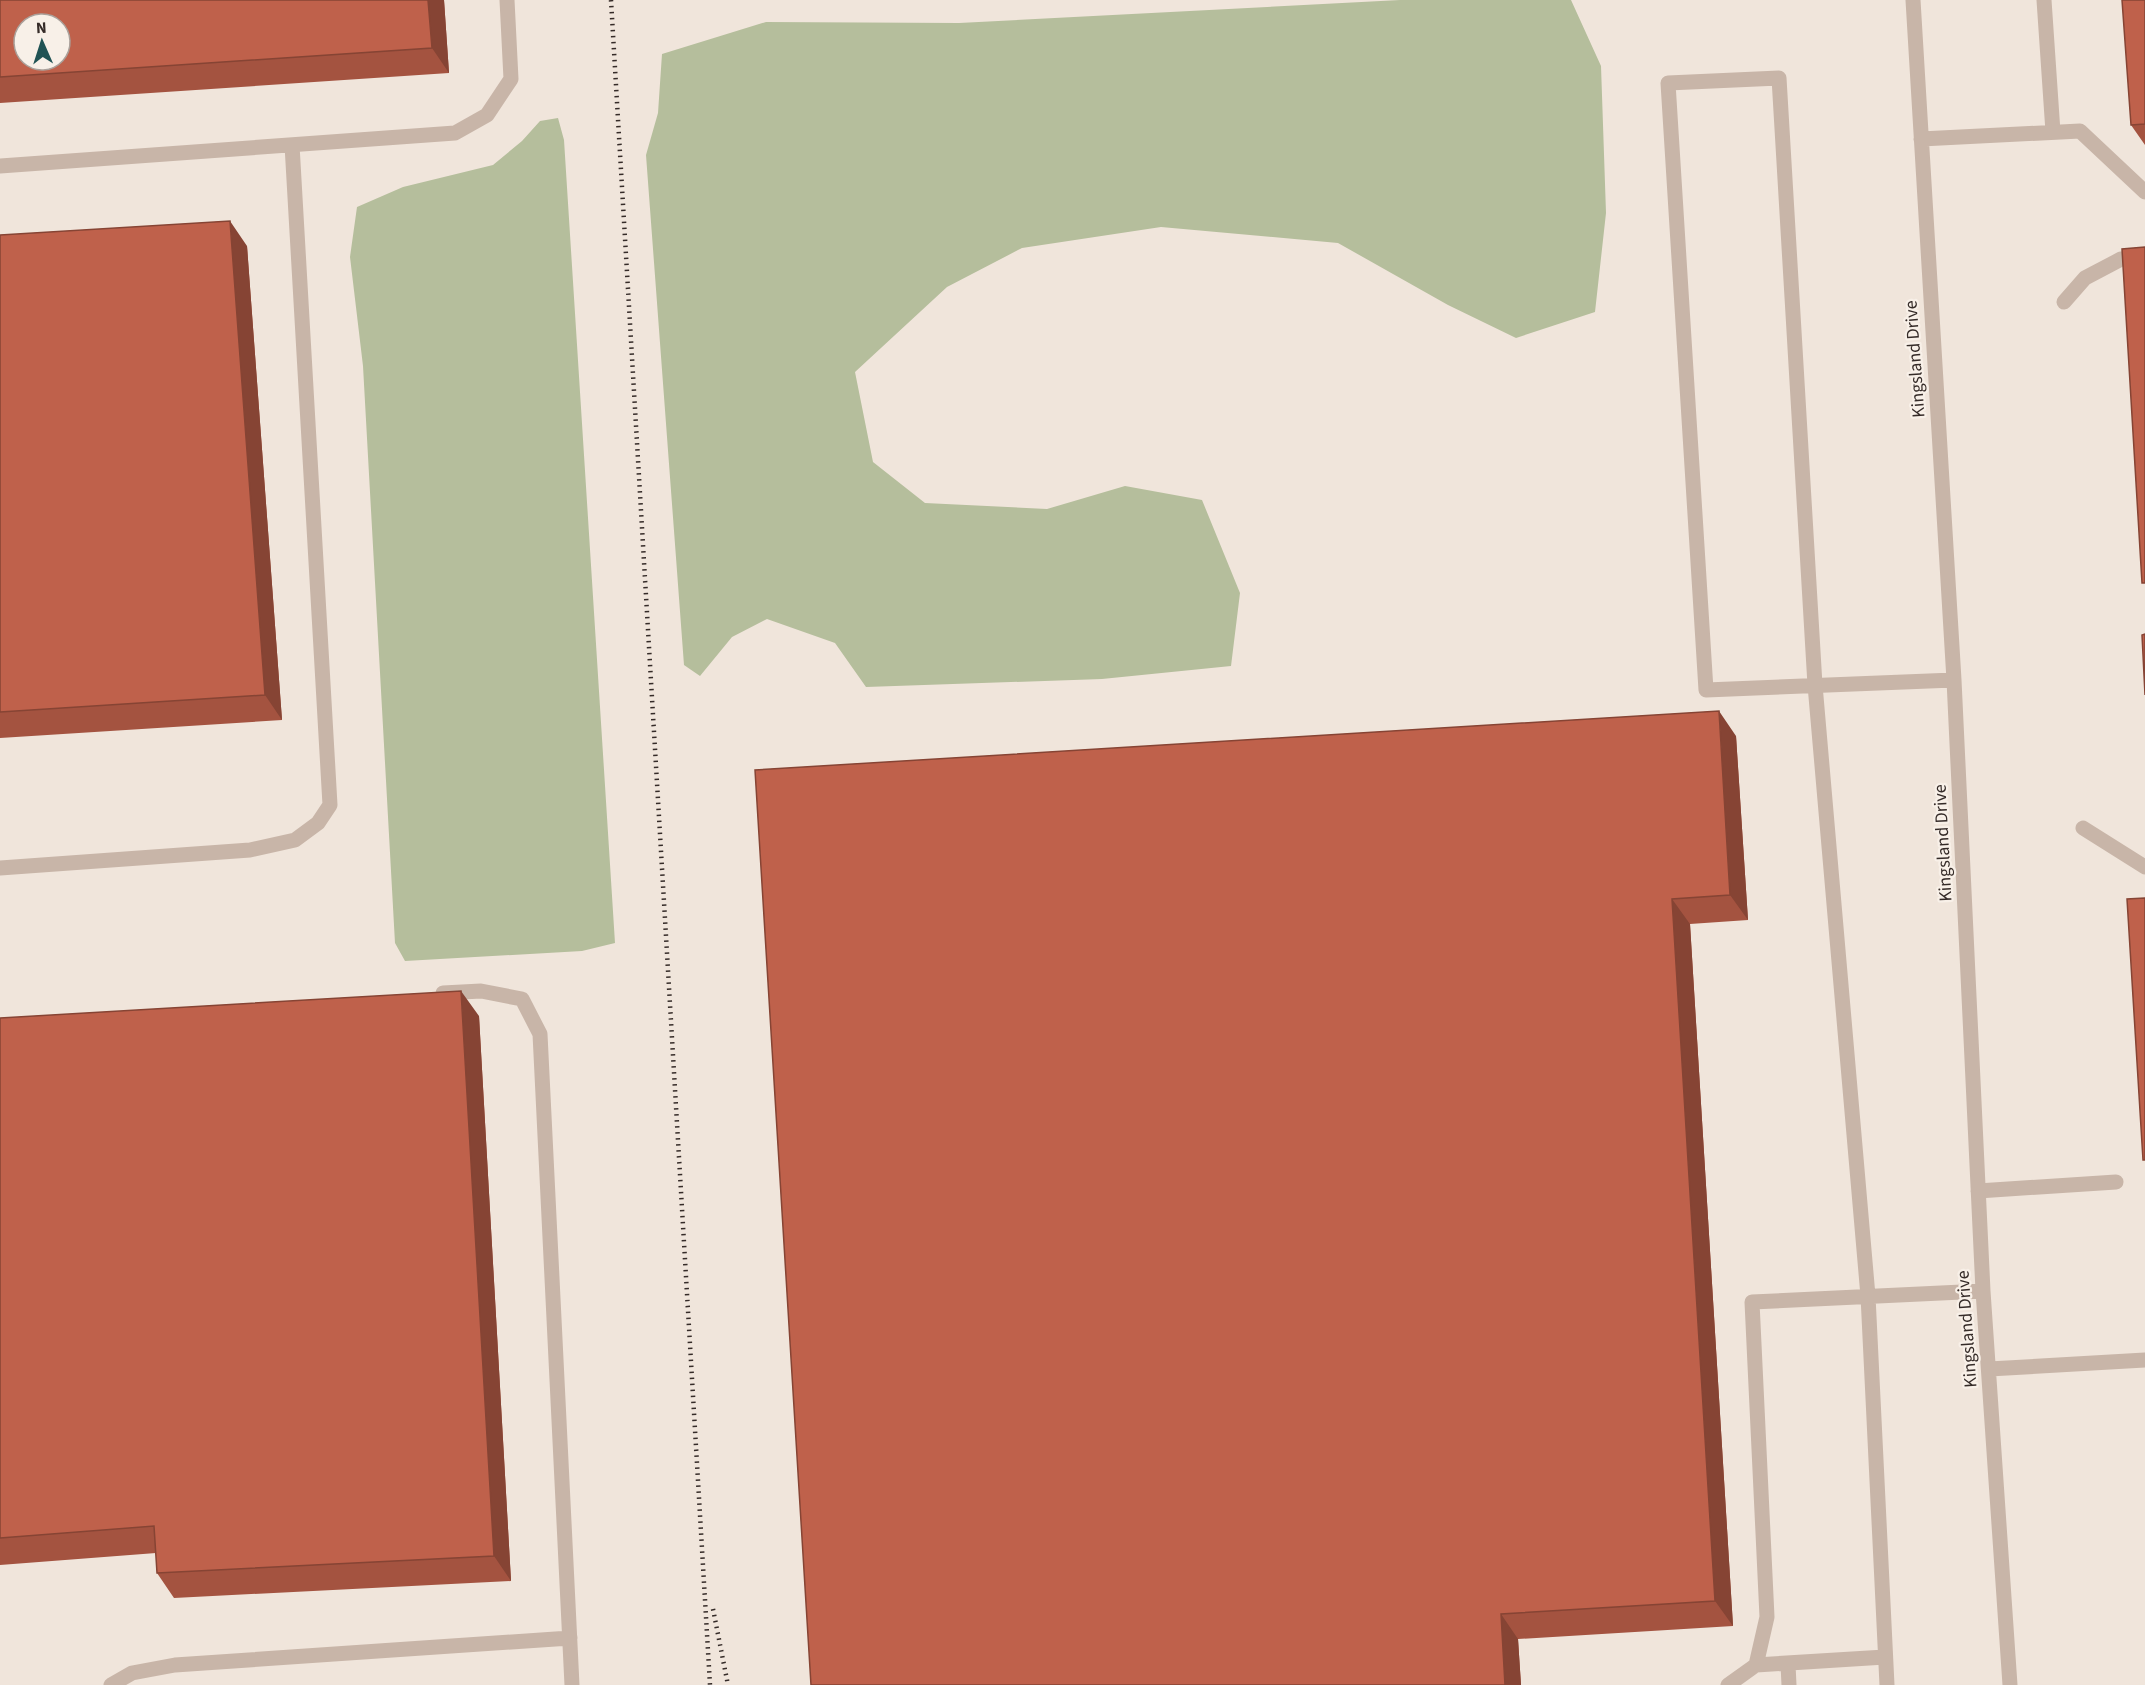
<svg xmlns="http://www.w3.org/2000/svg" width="2145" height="1685" font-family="'Source Sans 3',sans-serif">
	<rect width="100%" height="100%" fill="#f0e5db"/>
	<path fill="#b5be9c" d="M1400,0H1571L1601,66L1606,213L1595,312L1516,338L1448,305L1338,243L1161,227L1022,248L947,287L855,372L873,462L925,503L1047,509L1125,486L1202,500L1240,593L1231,666L1102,679L866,687L835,643L767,619L732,637L700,676L684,665L646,155L658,113L662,54L766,22L959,23Z
		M558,118L564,140L615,943L582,951L405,961L395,943L363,366L350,257L357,207L403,187L493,165L522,141L540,121Z"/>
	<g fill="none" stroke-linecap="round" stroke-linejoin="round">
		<path stroke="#c8b5a8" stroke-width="15" d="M1913,0L1954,680L1983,1291L2010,1685
			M2044,0L2053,132
			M1921,139L2080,131L2145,192
			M0,166L455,133L487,115L511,79L507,0
			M2064,302L2085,278L2121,259L2145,257
			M2083,828L2145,867
			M0,868L250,850L295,840L318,823L330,805L292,145
			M443,993L481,991L522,999L540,1034L572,1685
			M1978,1191L2116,1182
			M1989,1369L2145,1360
			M1788,1664L1789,1685
			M1756,1665L1885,1657
			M111,1685L132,1673L175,1665L570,1638
			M1728,1685L1756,1665L1767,1617L1752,1302L1983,1291
			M1887,1685L1868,1296L1815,685L1779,78L1668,83L1706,690L1954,680"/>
		<path stroke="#352b28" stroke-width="4.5" stroke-dasharray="1.5 4.5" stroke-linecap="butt" d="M611,0L710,1685
			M713,1609L728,1685"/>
	</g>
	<path fill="#a45340" d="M0,0H444L449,73L0,103Z
		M2145,0V145L2131,125Z
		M0,235L247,246L282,720L0,738Z
		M1736,736L1748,920L1690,924L1733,1626L1518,1639L1521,1685H811Z
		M479,1016L511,1581L174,1598L157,1573L156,1553L0,1565V1018Z"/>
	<path fill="#864434" d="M428,0H444L449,73L432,48Z
		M230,221L247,246L282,720L265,695Z
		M1719,711L1736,736L1748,920L1730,895Z
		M1672,899L1690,924L1733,1626L1715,1601Z
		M461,991L479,1016L511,1581L494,1556Z
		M1501,1614L1518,1639L1521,1685H1505Z"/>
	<path fill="#bf614b" stroke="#864434" stroke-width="1.5" fill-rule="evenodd" d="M0,0H428L432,48L0,77ZM24,24H60V60H24Z
		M2122,0H2145V124L2131,125Z
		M230,221L265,695L0,712V235Z
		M2145,247V583H2142L2122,249Z
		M2145,634V695L2142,635Z
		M1719,711L1730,895L1672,899L1715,1601L1501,1614L1505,1685H811L755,770Z
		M2145,898V1160H2143L2127,899Z
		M461,991L494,1556L157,1573L154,1526L0,1538V1018Z"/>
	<g text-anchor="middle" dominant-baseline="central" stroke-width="4.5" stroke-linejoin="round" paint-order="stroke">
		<g font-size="18" fill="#352b28" stroke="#f8f0e8">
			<text transform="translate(1915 359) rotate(-94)">Kingsland Drive</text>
			<text transform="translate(1943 843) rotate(-93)">Kingsland Drive</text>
			<text transform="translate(1967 1329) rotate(-94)">Kingsland Drive</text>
		</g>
	</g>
	<g transform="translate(42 42) rotate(357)"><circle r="28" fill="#f8f0e8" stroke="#aaa19b" stroke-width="1.5"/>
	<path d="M0-4.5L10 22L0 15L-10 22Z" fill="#205354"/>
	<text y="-9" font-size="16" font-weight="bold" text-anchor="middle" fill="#352b28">N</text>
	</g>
</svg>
